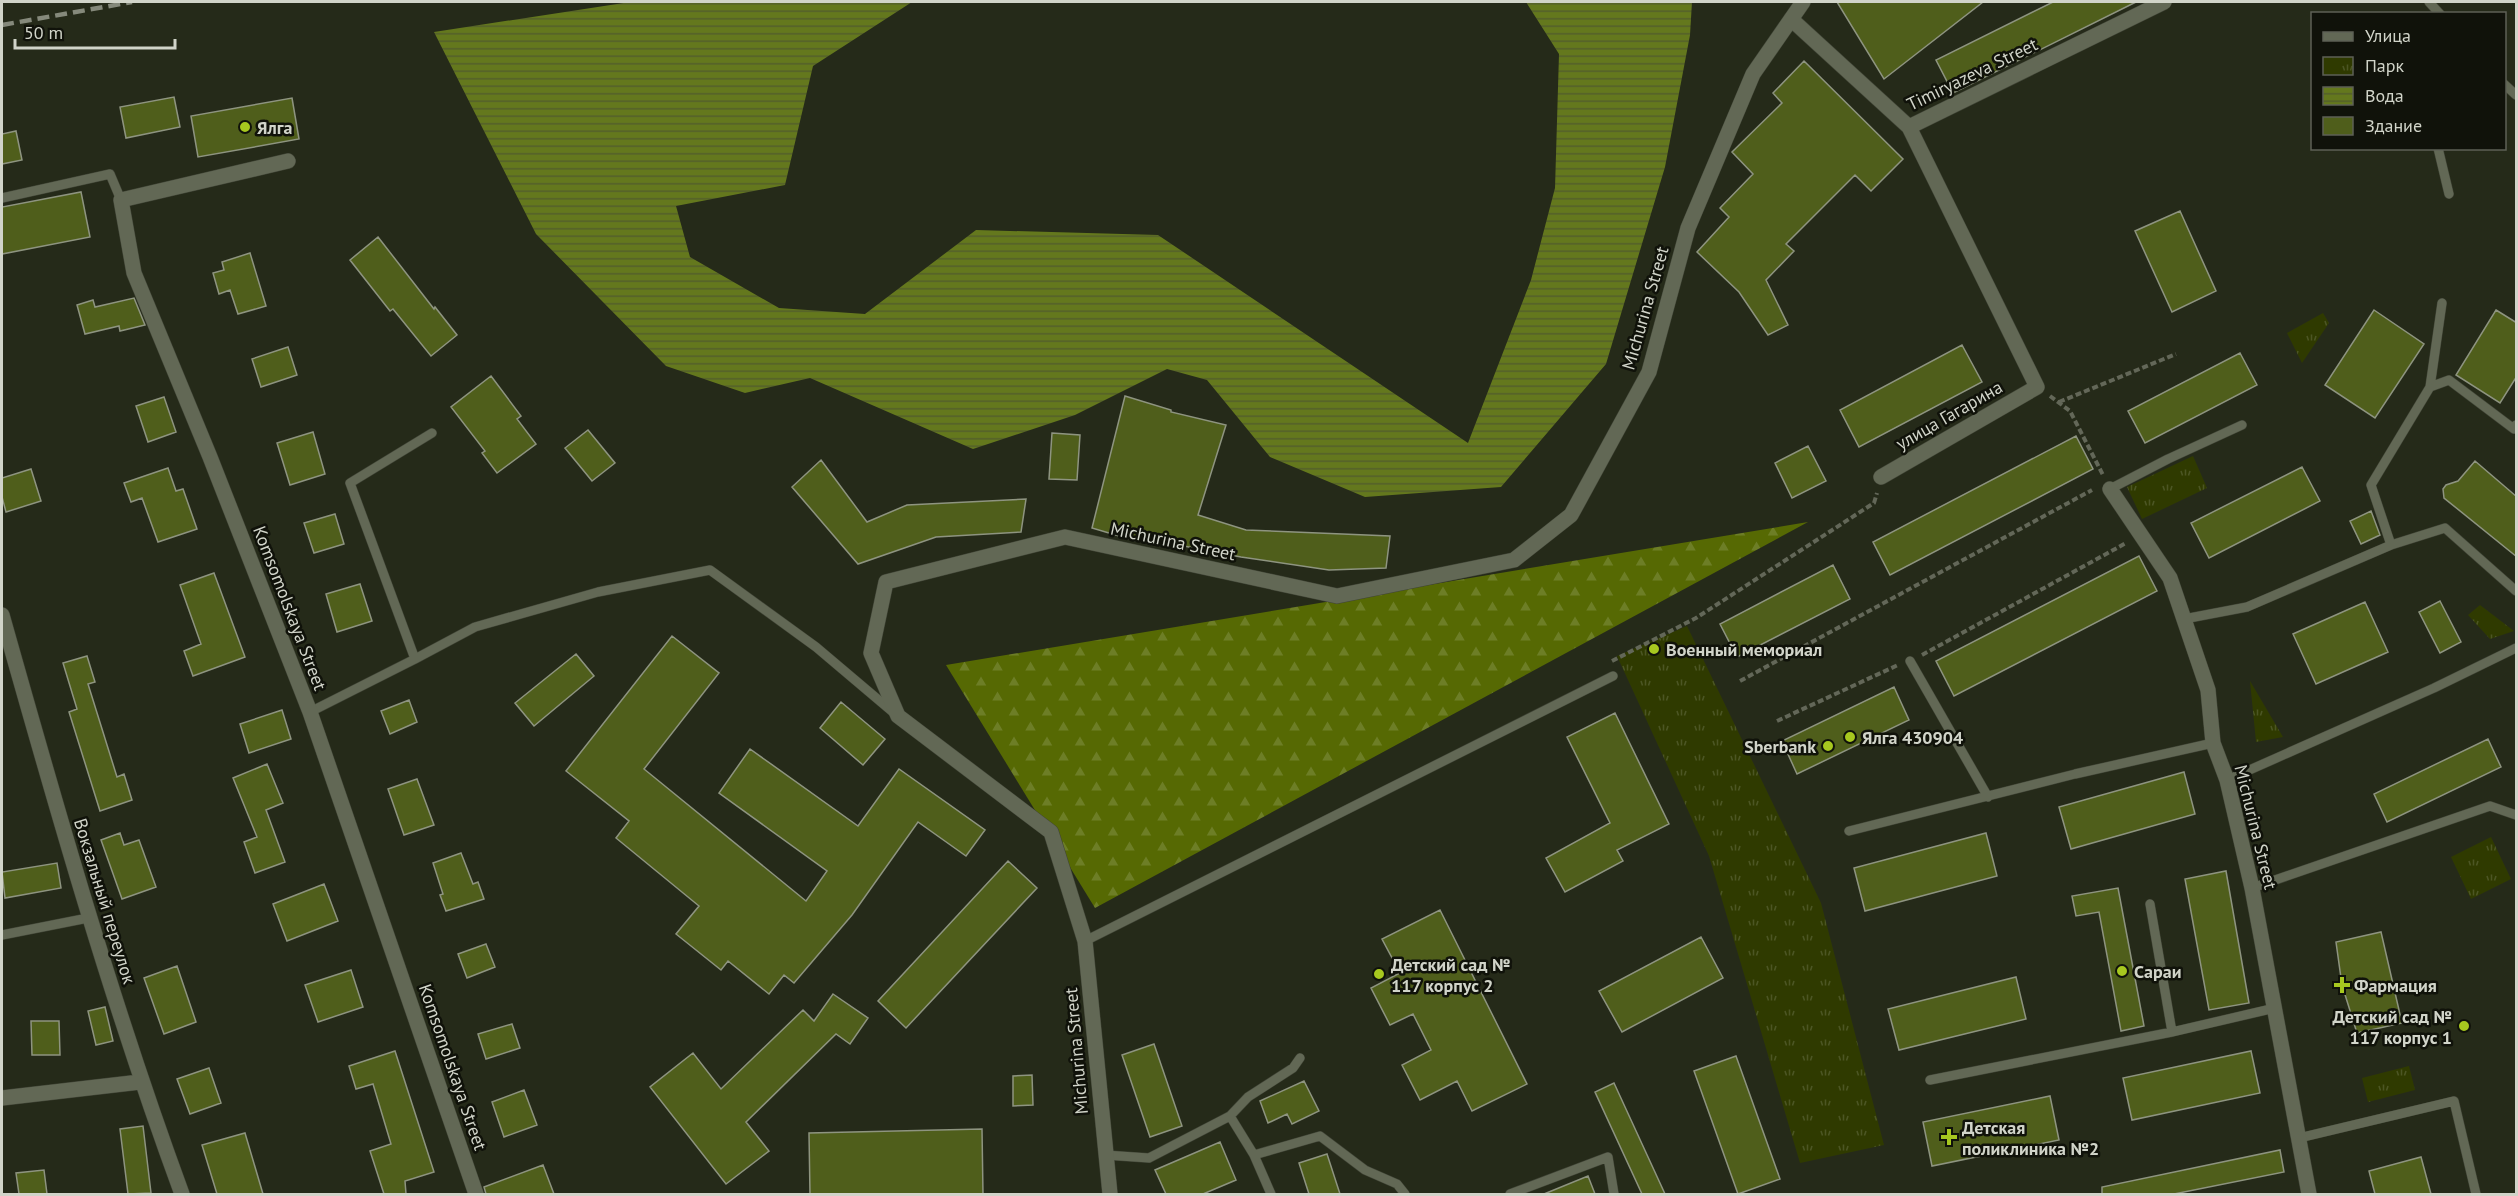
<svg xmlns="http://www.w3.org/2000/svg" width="2518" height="1196" font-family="'PT Sans',sans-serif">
	<defs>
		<pattern id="forest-firs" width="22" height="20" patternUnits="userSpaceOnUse" patternTransform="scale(1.5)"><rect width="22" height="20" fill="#566903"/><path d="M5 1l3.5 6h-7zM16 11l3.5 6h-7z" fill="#6d7e26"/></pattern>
		<pattern id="park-tufts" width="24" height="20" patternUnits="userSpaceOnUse" patternTransform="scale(1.5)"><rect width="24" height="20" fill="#2f3a00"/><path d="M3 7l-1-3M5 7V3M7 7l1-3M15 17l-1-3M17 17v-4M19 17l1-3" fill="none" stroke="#4c5624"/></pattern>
		<pattern id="water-rules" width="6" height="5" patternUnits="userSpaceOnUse" patternTransform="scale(1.5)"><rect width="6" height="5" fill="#64781d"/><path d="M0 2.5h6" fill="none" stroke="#535f2b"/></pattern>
	</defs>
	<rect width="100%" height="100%" fill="#252a19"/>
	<path fill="url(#forest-firs)" d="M1808,522L1095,908L946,665Z"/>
	<path fill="url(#park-tufts)" d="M2323,313L2329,323L2302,363L2287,333Z
		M2193,456L2207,488L2142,519L2127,487Z
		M2480,605L2514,631L2490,639L2468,615Z
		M1687,626L1821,903L1884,1145L1800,1163L1709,856L1617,656Z
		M2250,681L2283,737L2256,742Z
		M2491,837L2511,879L2471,899L2451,857Z
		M2409,1066L2415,1090L2368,1102L2362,1078Z"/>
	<path fill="url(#water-rules)" d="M630,2H912L813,66L785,185L676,206L690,257L779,308L865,314L976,230L1158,235L1468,443L1531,280L1555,188L1559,54L1526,2H1692L1690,35L1665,167L1606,364L1501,487L1365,497L1270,457L1207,380L1167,369L1075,415L973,449L810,378L745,393L666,366L536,234L434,32Z"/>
	<path fill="#4f5e1b" stroke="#8e9480" stroke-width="1.5" d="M1837,2H1983L1884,79Z
		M2053,2H2136L1953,93L1936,60Z
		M1804,61L1903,159L1871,191L1855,175L1786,244L1794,251L1766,280L1788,325L1768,335L1739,292L1697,252L1729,217L1720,208L1753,174L1732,152L1782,103L1773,93Z
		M174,97L180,127L126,138L120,107Z
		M292,98L299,139L198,157L191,116Z
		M16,131L22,160L2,164V134Z
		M81,192L90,237L2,254V207Z
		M2180,211L2216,291L2172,312L2135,231Z
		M378,237L434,309L435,307L457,335L431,356L393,309L390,311L350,260Z
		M250,253L266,306L238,314L230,290L219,294L213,273L224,270L222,262Z
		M134,298L145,325L120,331L119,326L85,334L77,305L93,300L95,307Z
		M2374,310L2424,344L2375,418L2325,385Z
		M2496,310L2517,323V376L2500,403L2456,375Z
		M1962,345L1982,382L1859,447L1840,410Z
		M288,347L297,375L261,387L252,359Z
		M2240,353L2257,385L2145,443L2128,411Z
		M491,376L521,416L517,419L536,444L497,473L482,453L485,451L451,407Z
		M1125,396L1171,410V412L1226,425L1198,515L1246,530L1390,536L1386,568L1329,570L1241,557L1137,537L1136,541L1092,528Z
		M164,397L176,432L148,442L136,406Z
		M588,430L615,463L592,481L565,448Z
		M313,432L325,474L290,485L277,443Z
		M1052,433L1080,435L1077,480L1049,479Z
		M2076,436L2093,469L1890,575L1873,542Z
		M1808,446L1826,481L1792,498L1775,463Z
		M821,460L867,522L907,505L1026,499L1021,532L936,537L858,564L792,487Z
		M2475,461L2517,497V557L2444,498L2443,489L2446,485L2458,481Z
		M2302,467L2320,501L2209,558L2191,523Z
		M168,468L176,491L183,489L197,529L158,542L142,498L131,502L124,483Z
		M31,469L41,501L6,512L2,497V478Z
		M2371,511L2380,535L2361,544L2350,521Z
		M335,514L344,544L314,553L304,523Z
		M2139,556L2157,591L1954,696L1936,661Z
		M1833,565L1850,599L1737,657L1720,624Z
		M214,573L245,657L193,676L184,651L201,644L180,585Z
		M360,584L372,621L337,632L326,594Z
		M2440,601L2461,642L2440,653L2419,612Z
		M2365,602L2388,652L2316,684L2293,634Z
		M672,636L719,673L644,769L806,901L827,871L719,793L750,749L858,826L899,769L985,830L966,856L918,822L852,915L794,983L784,975L769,994L728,961L721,970L676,934L699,906L616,838L629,821L566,771Z
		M576,654L594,676L534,726L515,703Z
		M87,656L95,682L88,684L117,777L124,774L132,800L100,811L69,712L77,709L63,663Z
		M1894,687L1909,720L1797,774L1782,741Z
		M409,700L417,722L390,734L381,711Z
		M841,702L885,739L863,765L820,728Z
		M282,710L291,739L249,753L240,724Z
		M1615,713L1669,824L1617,850L1623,861L1565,892L1546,858L1610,823L1567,737Z
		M2488,739L2501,767L2387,822L2374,794Z
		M267,764L283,803L266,810L285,862L255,873L244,842L257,837L233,778Z
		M2184,772L2195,814L2071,849L2059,807Z
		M417,779L434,825L404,835L388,789Z
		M120,833L124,845L139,840L156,887L122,899L101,840Z
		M1986,833L1997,876L1865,911L1854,868Z
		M461,853L473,884L478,882L484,899L446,911L440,895L443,894L433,863Z
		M1008,861L1037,888L906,1028L878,1001Z
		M57,863L61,888L5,898L2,872Z
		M2226,871L2249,1003L2209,1010L2185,879Z
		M324,884L338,921L287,941L273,904Z
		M2118,888L2144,1026L2121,1031L2099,912L2076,916L2072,896Z
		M1440,910L1527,1084L1472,1111L1457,1081L1420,1100L1402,1065L1431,1050L1413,1014L1390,1025L1371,988L1400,973L1382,939Z
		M2381,932L2402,1023L2357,1033L2342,985L2336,942Z
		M1701,937L1723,978L1622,1032L1599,991Z
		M486,944L495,967L467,978L458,954Z
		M177,966L196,1022L164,1034L144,978Z
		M351,970L363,1007L318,1022L305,985Z
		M2016,977L2026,1019L1899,1050L1888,1009Z
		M833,994L868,1018L850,1044L836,1034L746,1122L769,1151L726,1184L650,1087L693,1053L721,1089L803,1010L814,1021Z
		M105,1007L113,1041L96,1045L88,1011Z
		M31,1021H59L60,1055H32Z
		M512,1024L520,1048L486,1059L478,1034Z
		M1154,1044L1182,1126L1150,1137L1122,1055Z
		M395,1051L434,1172L405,1181L406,1194H384L370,1151L391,1144L373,1084L356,1089L349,1066Z
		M2251,1051L2260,1093L2132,1120L2123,1078Z
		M1736,1056L1780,1179L1738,1194L1694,1071Z
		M209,1068L221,1103L190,1114L177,1079Z
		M1032,1075L1033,1105L1013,1106V1076Z
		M1304,1081L1319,1111L1292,1124L1287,1114L1268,1123L1260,1101Z
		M1614,1083L1665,1194H1642L1595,1092Z
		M524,1090L537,1125L504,1137L492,1102Z
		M2050,1096L2059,1140L1932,1166L1923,1122Z
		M143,1126L151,1193L128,1194L120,1129Z
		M982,1129L983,1194H810L809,1133Z
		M245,1133L263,1194H217L202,1145Z
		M1220,1142L1236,1180L1203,1194H1166L1155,1170Z
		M2280,1150L2284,1172L2174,1194H2102V1187Z
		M1327,1154L1340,1194H1309L1299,1163Z
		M2421,1157L2431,1194H2375L2369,1171Z
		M543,1165L554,1194H486L484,1187Z
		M44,1170L47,1194H19L16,1173Z
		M1588,1176L1595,1194H1544Z"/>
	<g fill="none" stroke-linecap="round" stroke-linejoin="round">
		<defs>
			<path id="service" d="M2429,2L2440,14
				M2504,84L2516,95
				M2438,148L2449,194
				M2,198L110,174L121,200
				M2430,387L2449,380L2514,429L2516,425
				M2110,489L2168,459L2242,425
				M2391,545L2371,485L2430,387L2442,303
				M2184,619L2247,607L2391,545L2445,528L2516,591
				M415,659L475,627L598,592L710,570L816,647L894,713
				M1910,661L1988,797
				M310,712L415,659L350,483L432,433
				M2227,780L2434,688L2516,648
				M1849,831L2075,774L2213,743
				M2252,888L2490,806L2516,815
				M2150,904L2172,1032
				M2,935L88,918
				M1085,941L1613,676
				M1930,1080L2172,1032L2275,1008
				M1230,1116L1248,1097L1293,1068L1300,1058
				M2299,1138L2454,1101L2476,1194
				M1105,1155L1149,1158L1230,1116L1254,1155
				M1271,1194L1254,1155L1320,1136L1365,1170L1397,1184L1405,1194
				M1510,1194L1608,1157L1614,1194"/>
			<path id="minor" d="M1791,19L1909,127L2164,2
				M288,161L121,200L134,273L210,457L310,712L476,1194
				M1881,477L2037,387L1909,127
				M2110,489L2170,578L2208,690L2213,743L2227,780L2252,888L2309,1194
				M2,615C57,810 112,1004 182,1194
				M2,1098L140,1082
				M1110,1194L1085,941L1051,832L898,716L871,653L886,582L1065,537L1337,596L1514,560L1571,515L1649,372L1688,228L1753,74L1803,2"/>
		</defs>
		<use href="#service" stroke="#414537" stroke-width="10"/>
		<use href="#minor" stroke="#414537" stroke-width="16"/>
		<path stroke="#636758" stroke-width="4" stroke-dasharray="6 3" stroke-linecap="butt" d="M2050,396L2070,411L2103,475
			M2059,402L2176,354
			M1922,655L2126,543
			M1612,661L1696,618L1874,503L1877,493
			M1740,681L2092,490
			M1777,721L1898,665"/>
		<use href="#service" stroke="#626855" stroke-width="9"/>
		<use href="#minor" stroke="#626855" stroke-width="15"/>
		<path stroke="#85897b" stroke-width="4.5" stroke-dasharray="12 6" stroke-linecap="butt" d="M2,25L132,2"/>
	</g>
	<g fill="#a7c81f" stroke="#10120a" stroke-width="2">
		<circle cx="245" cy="127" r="6"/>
		<circle cx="1654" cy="649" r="6"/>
		<circle cx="1850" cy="737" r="6"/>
		<circle cx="1828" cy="746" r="6"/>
		<circle cx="2122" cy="971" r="6"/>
		<circle cx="1379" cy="974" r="6"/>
		<path d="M2339 976h6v6h6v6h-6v6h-6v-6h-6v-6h6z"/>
		<circle cx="2464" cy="1026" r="6"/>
		<path d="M1946 1128h6v6h6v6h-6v6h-6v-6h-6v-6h6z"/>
	</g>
	<g text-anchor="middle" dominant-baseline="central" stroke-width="5" stroke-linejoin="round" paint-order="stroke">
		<g font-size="18" fill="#d1d4c9" stroke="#10120a">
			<text transform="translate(1972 74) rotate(-26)">Timiryazeva Street</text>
			<text transform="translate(1645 308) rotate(-74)">Michurina Street</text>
			<text transform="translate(1949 415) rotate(-30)">улица Гагарина</text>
			<text transform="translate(1173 541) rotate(12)">Michurina Street</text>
			<text transform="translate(290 608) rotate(69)">Komsomolskaya Street</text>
			<text transform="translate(2256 827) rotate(76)">Michurina Street</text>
			<text transform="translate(105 901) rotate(73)">Вокзальный переулок</text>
			<text transform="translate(1076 1051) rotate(-95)">Michurina Street</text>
			<text transform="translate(453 1067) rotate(71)">Komsomolskaya Street</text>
		</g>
		<g font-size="18" font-weight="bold" fill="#d1d4c9" stroke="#10120a" text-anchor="start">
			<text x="257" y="127">Ялга</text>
			<text x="1666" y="649">Военный мемориал</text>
			<text x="1862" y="737">Ялга 430904</text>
			<text x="1816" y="746" text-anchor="end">Sberbank</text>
			<text x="1391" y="964">Детский сад №<tspan x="1391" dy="21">117 корпус 2</tspan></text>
			<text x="2134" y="971">Сараи</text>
			<text x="2354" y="985">Фармация</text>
			<text x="2452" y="1016" text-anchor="end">Детский сад №<tspan x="2452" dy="21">117 корпус 1</tspan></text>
			<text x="1962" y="1127">Детская<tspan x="1962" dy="21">поликлиника №2</tspan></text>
		</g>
	</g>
	<rect width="2518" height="1196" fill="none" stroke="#d1d4c9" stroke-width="6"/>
	<rect x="2311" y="12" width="195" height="138" fill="#10120a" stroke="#5d6056" stroke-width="1.5"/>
	<rect x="2323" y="32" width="30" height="9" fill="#626855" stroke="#5d6056" stroke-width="1.5"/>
	<text x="2365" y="42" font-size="18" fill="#d1d4c9">Улица</text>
	<rect x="2323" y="57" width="30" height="18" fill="url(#park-tufts)" stroke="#5d6056" stroke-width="1.5"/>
	<text x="2365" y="72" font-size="18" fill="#d1d4c9">Парк</text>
	<rect x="2323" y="87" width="30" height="18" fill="url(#water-rules)" stroke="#5d6056" stroke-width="1.5"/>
	<text x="2365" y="102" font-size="18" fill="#d1d4c9">Вода</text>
	<rect x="2323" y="117" width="30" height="18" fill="#4f5e1b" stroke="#5d6056" stroke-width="1.5"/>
	<text x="2365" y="132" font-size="18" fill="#d1d4c9">Здание</text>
	<path d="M15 39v9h160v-9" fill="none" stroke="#d1d4c9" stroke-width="3"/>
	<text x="24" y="39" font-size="18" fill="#d1d4c9" stroke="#10120a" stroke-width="4.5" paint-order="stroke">50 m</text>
</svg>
